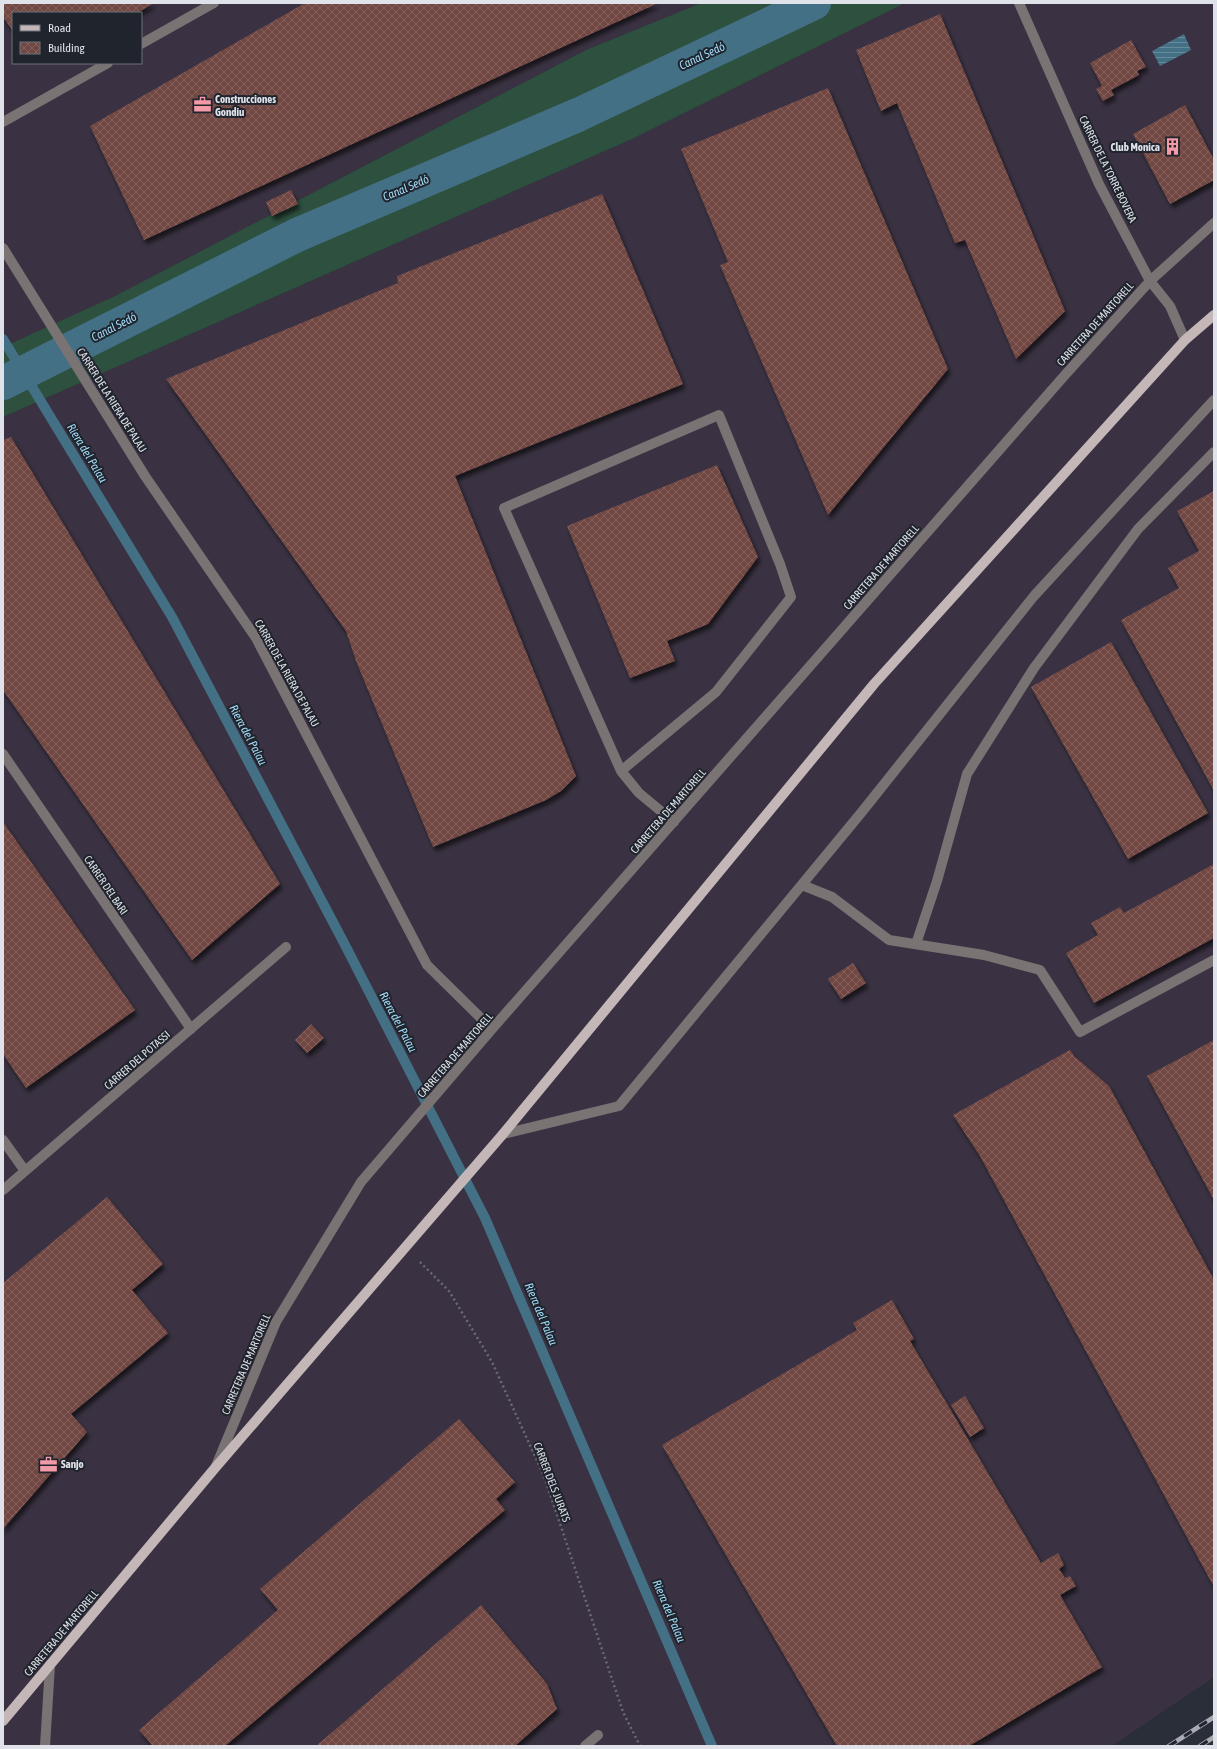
<svg xmlns="http://www.w3.org/2000/svg" width="1217" height="1749" font-family="'Asap Condensed',sans-serif">
	<defs>
		<pattern id="water-rules" width="6" height="5" patternUnits="userSpaceOnUse"><rect width="6" height="5" fill="#437084"/><path d="M0 2.5h6" fill="none" stroke="#678b9b"/></pattern>
		<pattern id="building-cross-hatch" width="8" height="8" patternUnits="userSpaceOnUse"><rect width="8" height="8" fill="#714743"/><path d="M0 0l8 8M0 8l8-8" fill="none" stroke="#85615e"/></pattern>
		<filter id="shadow"><feDropShadow dx="2.5" dy="4.5" stdDeviation="2" flood-color="#0009"/></filter>
	</defs>
	<rect width="100%" height="100%" fill="#2a2e38"/>
	<path fill="#3a3242" fill-rule="evenodd" d="M3,3H701L586,50L115,296L3,347ZM13,13H141V63H13Z
		M905,3H1214V1677L1112,1746H3V417L632,139Z"/>
	<path fill="#2d503f" d="M701,3H905L632,139L3,417V347L115,296L586,50Z"/>
	<path fill="url(#water-rules)" d="M1184,34L1191,50L1160,66L1152,51Z"/>
	<g fill="none" stroke-linecap="round" stroke-linejoin="round">
		<path stroke="#437084" stroke-width="10" d="M3,339L172,617L344,943L485,1218L712,1746"/>
		<path stroke="#437084" stroke-width="34" d="M3,383L297,235L580,114L814,3"/>
	</g>
	<path fill="url(#building-cross-hatch)" filter="url(#shadow)" d="M3,3H154L137,13H13V31L3,17Z
		M305,3H658L144,240L90,126Z
		M940,14L1065,311L1016,359L965,240L955,243L897,103L881,111L856,50Z
		M1131,40L1146,67L1137,71L1139,75L1111,90L1114,95L1103,101L1096,89L1102,86L1090,63Z
		M828,88L948,369L828,515L720,265L728,262L681,149Z
		M1185,105L1214,160V180L1170,204L1133,134Z
		M291,190L298,204L272,216L266,202Z
		M602,194L683,384L455,476L576,776L561,791L546,800L433,847L356,661L346,631L166,379L398,283L397,276Z
		M11,437L280,884L192,960L3,690V440Z
		M717,465L758,557L708,624L667,641L675,661L630,678L567,526Z
		M1214,491V791L1121,620L1179,588L1168,568L1199,551L1177,511Z
		M1111,642L1208,813L1128,859L1031,687Z
		M3,822L135,1010L26,1088L3,1054Z
		M1214,864V938L1094,1003L1066,953L1098,935L1091,923L1120,907L1124,913Z
		M853,963L866,983L841,999L828,979Z
		M311,1024L324,1038L307,1053L295,1040Z
		M1214,1040V1200L1147,1076Z
		M1070,1050L1074,1056L1109,1086L1214,1280V1587L980,1156L953,1115Z
		M107,1197L163,1264L132,1290L168,1333L71,1414L87,1432L3,1529V1283Z
		M892,1300L914,1339L910,1341L1041,1563L1058,1553L1064,1565L1059,1569L1065,1578L1070,1576L1076,1586L1060,1595L1102,1667L969,1746H837L662,1445L857,1330L853,1323Z
		M965,1396L984,1428L970,1437L951,1405Z
		M459,1419L515,1482L496,1499L505,1510L225,1746H153L139,1730L278,1610L260,1589Z
		M481,1605L547,1684L557,1709L515,1746H316Z"/>
	<g fill="none" stroke-linecap="round" stroke-linejoin="round">
		<path stroke="#686b74" stroke-width="2.5" stroke-dasharray="2 3" stroke-linecap="butt" d="M420,1262L449,1291L492,1362L544,1476L623,1712L640,1746"/>
		<path stroke="#7a7373" stroke-width="10" d="M1019,3L1099,184L1150,281L1170,306L1185,340
			M141,44L214,3
			M3,122L108,63
			M3,248L145,476L256,638L427,965L492,1029
			M3,754L191,1029
			M621,771L716,692L791,597L780,564L719,415L504,508L621,771L639,793L674,822
			M802,885L832,897L889,940L984,955L1040,970L1080,1032L1214,960
			M916,944L937,881L967,774L1034,668L1138,529L1214,452
			M503,1134L619,1106L861,813L1034,596L1214,400
			M3,1140L25,1171
			M3,1190L286,947
			M216,1466L276,1322L361,1182L492,1029L1065,375L1150,281L1214,223
			M45,1746L50,1665
			M585,1746L598,1735"/>
		<path stroke="#c5b7b8" stroke-width="10" d="M3,1721L215,1468L503,1134L874,684L1185,340L1214,315"/>
		<defs>
			<path id="rail" d="M1169,1746L1214,1717
				M1200,1746L1214,1737"/>
		</defs>
		<use href="#rail" stroke="#a8abb2" stroke-width="4.5"/>
		<use href="#rail" stroke="#20242d" stroke-width="3" stroke-dasharray="9" stroke-linecap="butt"/>
	</g>
	<defs>
		<symbol id="office-bare" viewBox="-9 -9 18 18"><path d="M-6-3h4V-5.5h4V-3h4V5H-6ZM-1-4.5V-3h2v-1.5ZM-6 0V1H6V0Z" fill="#f39aa8" stroke="#20242d" stroke-width="2.5" paint-order="stroke"/></symbol>
		<symbol id="building-bare" viewBox="-9 -9 18 18"><path d="M-4-6H4V6H1V3H-1V6H-4ZM-2.5-4.3h1.7v1.8h-1.7ZM.8-4.3h1.7v1.8H.8ZM-2.5-1h1.7V.8h-1.7ZM.8-1h1.7V.8H.8Z" fill="#f39aa8" stroke="#20242d" stroke-width="2.5" paint-order="stroke"/></symbol>
	</defs>
	<g fill-rule="evenodd">
		<use href="#office-bare" x="190" y="92" width="25" height="25"/>
		<use href="#building-bare" x="1160" y="134" width="25" height="25"/>
		<use href="#office-bare" x="36" y="1452" width="25" height="25"/>
	</g>
	<g text-anchor="middle" dominant-baseline="central" stroke-width="4" stroke-linejoin="round" paint-order="stroke">
		<g font-size="11" font-weight="bold" fill="#dfe2e8" stroke="#20242d" text-anchor="start">
			<text x="215" y="99">Construcciones<tspan x="215" dy="13">Gondiu</tspan></text>
			<text x="1160" y="147" text-anchor="end">Club Monica</text>
			<text x="61" y="1464">Sanjo</text>
		</g>
		<g font-size="11" fill="#dfe2e8" stroke="#20242d">
			<text transform="translate(1108 169) rotate(64)">CARRER DE LA TORRE BOVERA</text>
			<text transform="translate(1095 324) rotate(-48)">CARRETERA DE MARTORELL</text>
			<text transform="translate(112 400) rotate(58)">CARRER DE LA RIERA DE PALAU</text>
			<text transform="translate(881 567) rotate(-49)">CARRETERA DE MARTORELL</text>
			<text transform="translate(287 673) rotate(61)">CARRER DE LA RIERA DE PALAU</text>
			<text transform="translate(668 811) rotate(-49)">CARRETERA DE MARTORELL</text>
			<text transform="translate(106 885) rotate(56)">CARRER DEL BARI</text>
			<text transform="translate(455 1055) rotate(-49)">CARRETERA DE MARTORELL</text>
			<text transform="translate(137 1060) rotate(-41)">CARRER DEL POTASSI</text>
			<text transform="translate(246 1364) rotate(-67)">CARRETERA DE MARTORELL</text>
			<text transform="translate(552 1482) rotate(69)">CARRER DELS JURATS</text>
			<text transform="translate(61 1633) rotate(-50)">CARRETERA DE MARTORELL</text>
		</g>
		<g font-size="12" font-style="italic" fill="#a1dbf8" stroke="#20242d">
			<text transform="translate(702 56) rotate(-25)">Canal Sedó</text>
			<text transform="translate(406 188) rotate(-23)">Canal Sedó</text>
			<text transform="translate(114 327) rotate(-27)">Canal Sedó</text>
			<text transform="translate(87 453) rotate(59)">Riera del Palau</text>
			<text transform="translate(248 735) rotate(62)">Riera del Palau</text>
			<text transform="translate(398 1022) rotate(62)">Riera del Palau</text>
			<text transform="translate(541 1314) rotate(67)">Riera del Palau</text>
			<text transform="translate(669 1611) rotate(67)">Riera del Palau</text>
		</g>
	</g>
	<rect width="1217" height="1749" fill="none" stroke="#dfe2e8" stroke-width="8"/>
	<rect x="12" y="12" width="130" height="52" fill="#20242d" stroke="#6c7078"/>
	<rect x="20" y="25" width="20" height="6" fill="#c5b7b8" stroke="#6c7078"/>
	<text x="48" y="32" font-size="12" fill="#dfe2e8">Road</text>
	<rect x="20" y="42" width="20" height="12" fill="url(#building-cross-hatch)" stroke="#6c7078"/>
	<text x="48" y="52" font-size="12" fill="#dfe2e8">Building</text>
</svg>
